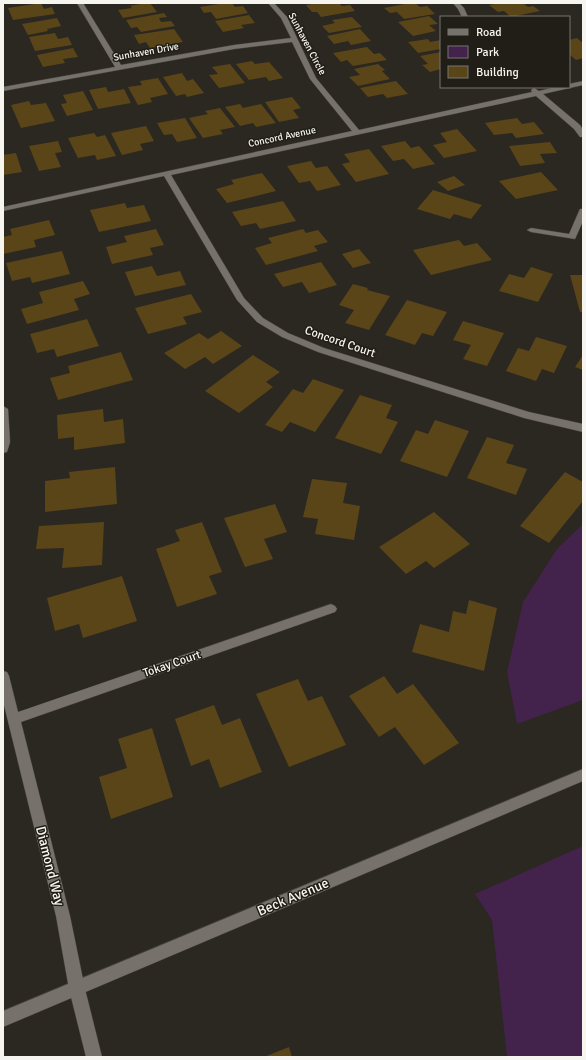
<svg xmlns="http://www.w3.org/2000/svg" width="586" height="1060" font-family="Signika,sans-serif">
	<rect width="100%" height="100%" fill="#2b2721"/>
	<path fill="#43234b" d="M583,524V700L517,724L507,672L523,602L557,549Z
		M583,846V1057H507L492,920L475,894Z"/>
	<path fill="#5a4519" d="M41,3L44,9L52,7L55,14L13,20L8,8Z
		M145,3H150L157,12L123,18L118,10L132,8L130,6Z
		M225,3H232L235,7L243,6L248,13L216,19L211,12L204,13L200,7Z
		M319,3H339L342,6L350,5L355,11L321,17L317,12H312L306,5Z
		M410,3H415L420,7L427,6L435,14L404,19L397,12L390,13L384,8Z
		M501,3H523L528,7L533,6L540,11L511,17L504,11L498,12L489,5Z
		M164,13L167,17L159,18L161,22L171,21L175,26L141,32L137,27L131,28L126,20Z
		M249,15L255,23L241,25L244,28L223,32L215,21Z
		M429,16L438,24L429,25L436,31L413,36L398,22Z
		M352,17L362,27L329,33L322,26L335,23L332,20Z
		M57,18L61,26L47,29L48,31L28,35L22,24Z
		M174,29L183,42L150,48L146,42L139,44L134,35Z
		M360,29L371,41L351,45L348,41L334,44L327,36Z
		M55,33L58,39L68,37L72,45L35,51L29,37Z
		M577,38L583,43V58L576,60L569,54V40Z
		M428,39L430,42L441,40V49L418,53L408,42Z
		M367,47L374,54L380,53L387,60L353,66L347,60L341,62L333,53Z
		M73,48L78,57L63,59L65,63L43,67L37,55Z
		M441,52V69L430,72L422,65L428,64L420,56Z
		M252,61L255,64L269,62L283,78L269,81L266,77L249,80L236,64Z
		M230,64L245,83L219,88L209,75L218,74L212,67Z
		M378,64L385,70L382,71L390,79L358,86L349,77L360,75L354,69Z
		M182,73L187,81L193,79L204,93L187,97L185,94L176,96L163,77Z
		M158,78L168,94L150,98L152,102L138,105L128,87L142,85L140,81Z
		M396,81L408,94L387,98L383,94L368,97L360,88Z
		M106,87L108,92L124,89L131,103L98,109L89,90Z
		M83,91L93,110L67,116L61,104L67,103L63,95Z
		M292,97L301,108L293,110L299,118L279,122L265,102Z
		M29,101L31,105L46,103L55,121L21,128L11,105Z
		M240,104L243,108L261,104L276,123L256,127L253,123L240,126L225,107Z
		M220,108L235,127L220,130L223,134L203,138L189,118L208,114L205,111Z
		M185,118L197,138L177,142L172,134L164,135L157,123Z
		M517,118L522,124L534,122L544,134L516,138L512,133L494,135L485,123Z
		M146,126L154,141L140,144L143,150L122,155L111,133Z
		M457,129L477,151L444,158L433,145L447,142L440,133Z
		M94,133L97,137L105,135L116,156L97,160L95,155L78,158L68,138Z
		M58,141L62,152L55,153L61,167L39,171L29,146Z
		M405,141L411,148L419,146L435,164L413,169L404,159L393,161L381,146Z
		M550,142L557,153L540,154L545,163L520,166L509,146Z
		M369,149L389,174L356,182L342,164L350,162L344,154Z
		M16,153L22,172L3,175V155Z
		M311,161L316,168L327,166L341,185L317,191L310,181L299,183L287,166Z
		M541,172L558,190L516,199L499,181Z
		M262,173L276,191L227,203L216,189L234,184L231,180Z
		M454,176L465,185L448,191L437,182Z
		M433,190L482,205L471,219L454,214L450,219L417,209Z
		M283,201L296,221L260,229L256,223L241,226L232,212Z
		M125,203L127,208L144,205L151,221L99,232L90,210Z
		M49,220L55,235L34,240L36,247L3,254V237L12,235L10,229Z
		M156,229L164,245L150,248L153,255L112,264L106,247L127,242L124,236Z
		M303,229L306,233L318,230L328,242L314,246L318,251L266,265L255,248L272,243L268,238Z
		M459,240L464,246L477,243L492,260L431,275L413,250Z
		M359,249L371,263L353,268L342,254Z
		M62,251L70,274L32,283L30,277L12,281L6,263Z
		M321,262L337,285L309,293L302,282L283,287L274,274Z
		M152,266L157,276L180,271L186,285L135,296L125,272Z
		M531,267L553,274L538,302L499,291L509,274L524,278Z
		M570,275H583V312H580Z
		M83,281L90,294L74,299L79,310L27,324L21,309L43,303L39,292Z
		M353,284L368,288L367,290L390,296L369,330L345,323L354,310L339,305Z
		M191,294L202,312L183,317L187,324L148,334L135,308Z
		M407,300L447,312L433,336L422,333L415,345L385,335Z
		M87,319L99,346L57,357L54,349L37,353L30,334Z
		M463,321L504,333L487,366L463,359L471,345L453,340Z
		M221,331L242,346L213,364L205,357L185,369L164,353L199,333L208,339Z
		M536,337L567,346L554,373L542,369L536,381L506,371L518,348L529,351Z
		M121,352L133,380L58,400L50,378L70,373L68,366Z
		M253,355L280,372L266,382L273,387L239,413L205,391Z
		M583,355V370L575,367Z
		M313,379L344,390L315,432L290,422L282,432L265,425L293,389L303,393Z
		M360,395L392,405L386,418L398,422L381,454L335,438Z
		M103,409L104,422L123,419L125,443L74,450V437L58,439L57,415Z
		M435,420L469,431L447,477L400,461L416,430L428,434Z
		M487,437L514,445L506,463L527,469L516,495L467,478Z
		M115,467L117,504L45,512V481L70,478L69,472Z
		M565,472L583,482V501L549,543L520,526Z
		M312,479L347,483L343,503L360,506L354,540L315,534L318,519L303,517Z
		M275,504L287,532L264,539L273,559L245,567L224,518Z
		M434,512L470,544L434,568L426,561L406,574L379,547Z
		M104,522L102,565L62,568L64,548L36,549L39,526Z
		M202,522L222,572L209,576L217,594L177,607L156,549L180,541L175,530Z
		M122,576L137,621L83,638L79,624L55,631L47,598Z
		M469,600L497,608L484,671L412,652L420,624L449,632L453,611L466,614Z
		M384,676L397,694L413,684L459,743L424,765L395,727L379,737L349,696Z
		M298,679L308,701L322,696L346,745L289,767L256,694Z
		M214,705L222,725L240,718L262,772L220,788L209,759L191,766L175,719Z
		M152,728L173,797L111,819L99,777L127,768L118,739Z
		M289,1047L292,1057H264Z"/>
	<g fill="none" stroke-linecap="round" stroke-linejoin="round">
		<defs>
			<path id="minor" d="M77,3H83L121,65L234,45L291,38L281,18L268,3H274L287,17L316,78L359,130L532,92L531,90L534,88L539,91L556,87H569V84L583,81V85L543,94L580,125L583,130V137H580L574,129L536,96L171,175L244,298L263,318L288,333L324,348L529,412L583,424V432L524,418L318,352L282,337L257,322L237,300L164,176L3,211V207L352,131L310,79L292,42L234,49L3,91V87L115,67Z
				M453,3H459L464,8L468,17H462L458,9Z
				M580,209H583V221L575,239L531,232L527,230L531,228L569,234Z
				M3,406L8,409L10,442L7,452L3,453Z
				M331,604L335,606L337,609L335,612L21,722L70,916L85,989L102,1057H86L69,989L56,916L3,701V671L7,672L9,676L18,712Z"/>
			<path id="tertiary" d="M583,769V781L3,1027V1011Z"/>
		</defs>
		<use href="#minor" stroke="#45423d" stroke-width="1"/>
		<use href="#tertiary" stroke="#45423d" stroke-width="1"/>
		<use href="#minor" fill="#76726b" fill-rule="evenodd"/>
		<use href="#tertiary" fill="#76726b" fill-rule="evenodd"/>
	</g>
	<g text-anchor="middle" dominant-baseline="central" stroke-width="3" stroke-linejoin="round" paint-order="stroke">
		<g font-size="10" fill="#f7f5f0" stroke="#211e18">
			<text transform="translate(307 44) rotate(62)">Sunhaven Circle</text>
			<text transform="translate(146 52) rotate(-10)">Sunhaven Drive</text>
			<text transform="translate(282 137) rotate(-12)">Concord Avenue</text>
		</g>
		<g font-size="12" fill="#f7f5f0" stroke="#211e18">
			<text transform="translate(340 342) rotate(19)">Concord Court</text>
			<text transform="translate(172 664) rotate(-19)">Tokay Court</text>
		</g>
		<g font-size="14" fill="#f7f5f0" stroke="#211e18">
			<text transform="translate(50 866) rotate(76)">Diamond Way</text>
			<text transform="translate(293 897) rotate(-23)">Beck Avenue</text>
		</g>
	</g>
	<rect width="586" height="1060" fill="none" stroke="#f7f5f0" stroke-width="8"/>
	<rect x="440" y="16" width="130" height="72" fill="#211e18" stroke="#77746e"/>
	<rect x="448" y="29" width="20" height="6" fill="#76726b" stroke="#77746e"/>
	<text x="476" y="36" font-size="12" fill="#f7f5f0">Road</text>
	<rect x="448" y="46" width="20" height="12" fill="#43234b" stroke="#77746e"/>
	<text x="476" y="56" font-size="12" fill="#f7f5f0">Park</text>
	<rect x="448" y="66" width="20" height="12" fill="#5a4519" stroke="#77746e"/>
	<text x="476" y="76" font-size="12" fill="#f7f5f0">Building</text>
</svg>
